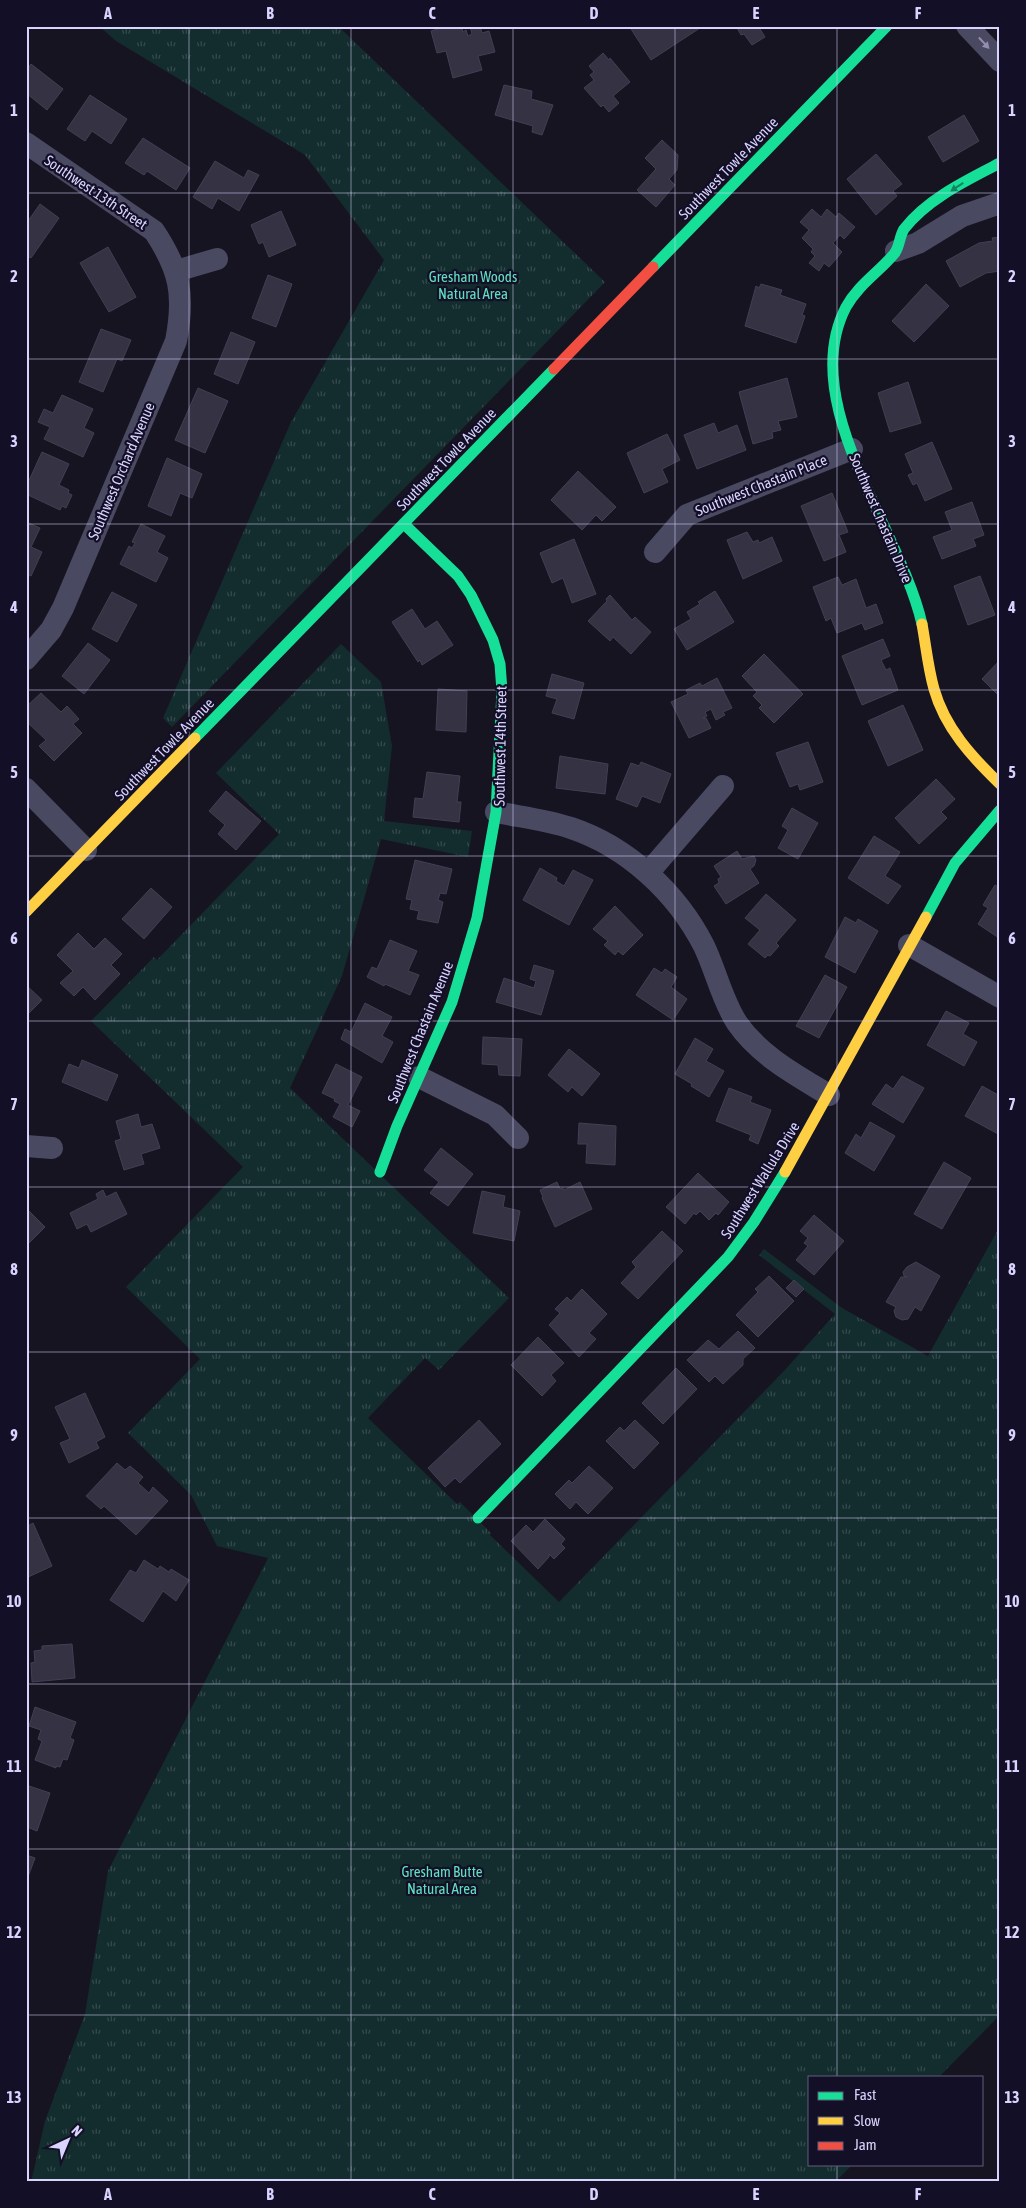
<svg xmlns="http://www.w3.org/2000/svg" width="1026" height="2208" font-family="'Asap Condensed',sans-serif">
	<defs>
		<pattern id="park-tufts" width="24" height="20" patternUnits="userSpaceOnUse" patternTransform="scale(1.25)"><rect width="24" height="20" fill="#132c2d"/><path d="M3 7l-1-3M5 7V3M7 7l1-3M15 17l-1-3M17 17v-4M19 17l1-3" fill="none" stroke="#354a4c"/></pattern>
	</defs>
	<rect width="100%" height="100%" fill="#161421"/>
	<path fill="url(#park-tufts)" d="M99,26H338L605,282L172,727L163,718L291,422L384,260L305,155L116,41Z
		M341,644L381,682L392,746L384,821L472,831L468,857L381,839L342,976L290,1088L509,1298L439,1370L425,1358L368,1418L457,1504L460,1502L491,1533L490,1535L559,1602L784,1371L835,1314L759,1255L764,1249L842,1308L928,1356L1000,1226V2015L939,2077H810V2164H853L835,2182H31L45,2121L85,2014L108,1871L268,1558L217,1546L191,1495L128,1433L200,1359L126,1287L243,1167L91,1021L154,957L157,960L279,834L216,773Z"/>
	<path fill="#343243" stroke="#433f54" d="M447,26H461L463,32L466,30L468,36L472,34L470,26H480L482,33L489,31L495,52L478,56L482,70L453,78L446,51L437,53L431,31Z
		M635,26H703L651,60L631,29Z
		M736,26H758L765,37L752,45L744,34L741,35Z
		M603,53L609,60L610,58L630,82L613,96L619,103L609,112L603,105L601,107L584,88L594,80L590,75L594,72L589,66Z
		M31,64L63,89L47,110L26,93V71Z
		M504,85L532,91L531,99L553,105L542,135L532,132L533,126L495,115Z
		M90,95L127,119L111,144L92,131L85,141L67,129Z
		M964,115L979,141L943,162L928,137Z
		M143,138L190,168L176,190L147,171L144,175L125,163Z
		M662,140L678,155L677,170L669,179L675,185L656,207L637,190L656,169L645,158Z
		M876,154L902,184L893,191L897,196L876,215L847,179Z
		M215,161L244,178L248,170L259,175L239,211L218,198L212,209L193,197Z
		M40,204L59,218L31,258L26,255V224Z
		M812,209L821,217L827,209L836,217L839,213L855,227L844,239L840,235L833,243L842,252L829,267L824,263L819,271L809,263L815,256L811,252L813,249L802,238L809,230L800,222Z
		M281,211L296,245L269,257L263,242L259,244L251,225Z
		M1000,237V271L986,273L960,287L946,261L979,243L993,241L992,238Z
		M108,247L136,297L109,312L80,263Z
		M268,275L292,284L276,327L252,318Z
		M761,284L782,290L780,295L806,304L802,315L805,316L796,343L745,326L756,286L759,288Z
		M926,284L949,306L914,342L892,321Z
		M101,329L131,340L122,361L117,359L103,392L79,382Z
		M231,332L255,342L238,384L214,374Z
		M787,378L797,417L778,421L781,430L772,432L773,438L753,444L739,392Z
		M908,382L921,423L890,432L878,393Z
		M198,388L228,401L205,453L175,440Z
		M62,395L93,409L84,428L94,433L83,457L44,439L50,427L38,422L44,409L53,413Z
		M714,423L718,433L737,425L746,450L697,469L684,435Z
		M667,434L680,460L662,469L668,482L644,493L627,453Z
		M932,442L952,489L925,501L917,483L913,485L908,475L913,473L905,454Z
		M42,452L69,464L59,485L69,490L68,493L72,495L66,508L62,506L60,510L26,494V487Z
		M167,458L202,474L192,498L180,493L171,516L148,506Z
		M578,471L616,507L602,521L596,515L582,530L551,500Z
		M832,493L848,532L839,535L846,552L824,561L801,506Z
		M972,502L984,535L973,539L976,546L942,559L933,537L952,530L945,512Z
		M26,522L40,528L31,547L42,552L31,576L26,574Z
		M141,524L165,536L157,552L168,558L156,582L120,564L129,546L132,548L135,543L132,542Z
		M747,532L753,542L758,540L759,543L772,537L782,561L743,579L727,540Z
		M574,539L596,594L572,603L563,578L552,583L540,553Z
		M980,576L995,615L968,625L954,586Z
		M838,577L842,585L856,579L866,608L876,604L883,623L865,630L862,623L837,633L831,618L826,621L813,587Z
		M715,591L734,622L687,650L674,629L691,619L687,612L700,604L698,602Z
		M112,592L137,605L117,642L92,629Z
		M610,595L632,620L635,617L651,632L631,654L613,637L610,641L588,621L607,601L606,599Z
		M412,609L425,629L437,621L453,645L422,665L420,660L418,662L392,622Z
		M883,639L890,656L881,660L886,670L890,668L898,690L862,705L842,656Z
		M88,643L110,660L84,694L62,676Z
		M764,654L803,694L774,723L759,708L762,705L753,696L757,692L742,676Z
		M1000,660V697L982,679Z
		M552,674L584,683L574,719L552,713L557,699L546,696Z
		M717,678L732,708L723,712L725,715L716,720L711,709L705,712L707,716L703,718H706L711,728L689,738L671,702L688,694L686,690L700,683L702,686Z
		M438,689L467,691L466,732L436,730Z
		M41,693L61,712L67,706L79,719L73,724L82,733L54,761L39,746L46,740L26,721V707Z
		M903,705L923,750L888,766L868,721Z
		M808,742L823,782L800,790L798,784L790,787L776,753Z
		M560,756L608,764L605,794L556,788Z
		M641,762L671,774L660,803L642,796L637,807L616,799L631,763L639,766Z
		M427,772L460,776L457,802H461L459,822L413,817L415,798L423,799Z
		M936,779L955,799L941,812L947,818L919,844L895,818Z
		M226,791L261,821L236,850L218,834L225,825L209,811Z
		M792,808L818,823L798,859L778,848L788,830L782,826Z
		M874,836L900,852L885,876L901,886L888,904L848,878Z
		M737,851L742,859L754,856L756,860L754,866L750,869L759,883L726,904L714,886L719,883L718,879L721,877L714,866Z
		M415,860L452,869L446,894L440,893L438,900L443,902L438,923L417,919L419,911L410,909L412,900L406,899Z
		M540,868L557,878L556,881L564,886L573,870L593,880L569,925L523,900Z
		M995,885L1000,888L999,938L978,924L988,908L983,905Z
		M151,888L172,907L144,939L122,919Z
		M766,894L796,920L776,943L779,946L770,956L768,955L765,958L748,944L760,930L745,918Z
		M615,906L643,935L623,955L618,951L615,955L604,945L608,941L593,929Z
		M845,917L856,923L858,919L878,931L855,973L825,957Z
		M78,933L94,949L105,938L122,954L111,965L120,974L95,1000L83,987L74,996L60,983L73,971L57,955Z
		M390,940L417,951L408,971L419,975L410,995L385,984L384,986L367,977L372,967L377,969Z
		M534,965L554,971L541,1015L496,1002L504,978L534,988L536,981L530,979Z
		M654,968L662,973L665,969L677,977L671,987L687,999L673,1020L636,995Z
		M825,975L847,987L819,1038L796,1026Z
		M26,985L42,1000L26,1016Z
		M365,1003L392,1017L382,1036L393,1042L382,1063L341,1039L345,1029L351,1032Z
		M946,1011L969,1023L963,1034L977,1042L964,1066L927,1045Z
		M483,1037L522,1039L520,1076L499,1075L498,1065L482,1064Z
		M695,1038L713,1049L706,1061L724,1071L709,1097L691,1086L692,1084L675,1074Z
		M569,1049L600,1074L582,1096L572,1087L568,1092L548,1075Z
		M82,1060L118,1075L107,1101L62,1082L69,1064L79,1068Z
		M336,1064L362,1077L348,1105L360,1111L352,1127L333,1117L340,1104L334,1101L335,1099L322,1093Z
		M902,1076L924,1088L903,1123L872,1104L886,1084L893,1089Z
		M982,1086L1000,1096L998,1099L1000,1100V1135L965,1116Z
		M729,1088L752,1097L750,1102L771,1110L758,1144L749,1140L751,1135L716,1121Z
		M138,1114L141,1127L152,1124L160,1148L141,1154L144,1164L124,1170L115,1141L121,1139L116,1121Z
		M870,1122L895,1136L874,1171L845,1153L856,1134L861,1138Z
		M579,1123L616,1126L615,1165L586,1163L587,1144H578Z
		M441,1148L473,1174L448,1206L430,1193L439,1182L424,1170Z
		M944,1162L971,1178L942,1229L914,1214Z
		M698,1173L729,1202L718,1215L716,1213L709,1220L700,1211L696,1215L694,1213L685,1224L666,1207Z
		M557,1182L560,1189L563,1188L564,1190L580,1182L592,1209L555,1227L542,1198L543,1197L540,1190Z
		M103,1190L106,1197L116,1192L127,1214L91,1232L87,1224L77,1229L70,1213L98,1199L96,1194Z
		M482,1191L505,1196L503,1207L520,1211L514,1241L473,1233Z
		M26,1208L45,1227L26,1246Z
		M814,1215L844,1241L814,1275L796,1260L808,1246L804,1243L808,1238L800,1231Z
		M662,1231L683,1251L638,1299L621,1283L636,1267L632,1262Z
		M916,1262L940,1276L921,1311L915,1307L908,1319L902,1320L896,1317L894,1311L896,1307L886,1302L901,1277H907L904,1276L903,1272L907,1267Z
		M769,1276L794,1301L758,1337L736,1315L758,1292L755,1289Z
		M794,1280L804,1289L796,1297L786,1288Z
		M582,1289L607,1314L589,1333L596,1339L579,1357L549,1325L560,1313L555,1309L567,1297L571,1301Z
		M738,1331L755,1348L743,1359V1365L723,1384L715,1376L709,1382L687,1360L708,1340L719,1349Z
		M538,1337L564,1363L551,1375L556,1381L542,1396L511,1365Z
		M676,1368L697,1389L663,1424L642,1403Z
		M85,1393L105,1437L96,1442L99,1448L69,1463L60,1443L70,1439L55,1407Z
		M479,1420L501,1444L460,1483L455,1478L445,1487L428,1468Z
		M635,1420L659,1443L634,1469L606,1441L620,1427L624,1431Z
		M117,1463L125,1470L130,1466L143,1477L138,1483L149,1493L153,1487L168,1501L136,1535L104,1506L101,1509L86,1496Z
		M589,1466L613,1488L588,1514L576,1502L570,1509L555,1494L569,1480L572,1483Z
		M545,1519L565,1539L561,1544L565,1548L554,1559L549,1554V1557L538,1569L511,1541L526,1525L533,1532Z
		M33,1523L52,1566L26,1578V1527Z
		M144,1560L158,1569L160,1566L169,1572L171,1569L189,1580L176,1601L163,1591L143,1622L110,1600L130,1570L136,1573Z
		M72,1644L75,1678L32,1682L31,1663L35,1662L34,1651L42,1650V1646Z
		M35,1707L76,1722L70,1738L74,1740L67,1760L63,1759L60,1767L56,1766V1768L35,1760L42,1741L38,1739L41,1730L29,1726Z
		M26,1785L50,1793L37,1831L27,1827L26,1829Z
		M26,1855L35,1858L26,1882Z"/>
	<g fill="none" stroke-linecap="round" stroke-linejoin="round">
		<path stroke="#4a4962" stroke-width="22" d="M967,26L1000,61
			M26,143L154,231C180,270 185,295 176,341L63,608L51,630L26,659
			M896,251L918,243L962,216L1000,203
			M176,271L217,259
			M655,552L687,515L852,449
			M26,789L86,850
			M496,812C521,817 547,820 571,828C628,847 677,893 704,946C716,971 722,1000 737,1023C760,1056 796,1075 829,1095
			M648,873L723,786
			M909,945L1000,997
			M419,1077L495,1115L518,1138
			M26,1146L52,1148"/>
		<path stroke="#16e098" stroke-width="11" d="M653,267L887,26
			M922,624C901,530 796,403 846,307C858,285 879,272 894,254C900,247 899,237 904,229C927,199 967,180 1000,163
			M195,738L554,369
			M926,917L955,863L1000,810
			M380,1172L397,1126L452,1002L477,918L496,812L502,691L500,664L493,640L471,595L458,576L404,524
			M478,1518L728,1257L754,1222L785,1172"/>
		<path stroke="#ffcf43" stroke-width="11" d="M922,624C926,646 928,668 934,689C945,728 972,757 1000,784
			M26,912L195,738
			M785,1172L926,917"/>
		<path stroke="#f24e42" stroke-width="11" d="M554,369L653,267"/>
	</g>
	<defs><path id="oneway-solid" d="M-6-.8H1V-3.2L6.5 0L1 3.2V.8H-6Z" transform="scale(1.25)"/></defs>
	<use fill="#928eb0" href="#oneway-solid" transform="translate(984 43) rotate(47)"/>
	<use fill="#158265" href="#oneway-solid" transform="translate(957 187) rotate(147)"/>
	<path fill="none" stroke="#d9d4ff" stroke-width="1" stroke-opacity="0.55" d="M189,26V2182M351,26V2182M513,26V2182M675,26V2182M837,26V2077M26,193H1000M26,359H1000M26,524H1000M26,690H1000M26,856H1000M26,1021H1000M26,1187H1000M26,1352H1000M26,1518H1000M26,1684H1000M26,1849H1000M26,2015H1000M837,2164V2182"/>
	<g text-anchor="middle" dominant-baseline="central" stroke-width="4.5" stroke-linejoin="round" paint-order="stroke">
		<g font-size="15" fill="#d9d4ff" stroke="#130f26">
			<text transform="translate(728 168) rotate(-46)">Southwest Towle Avenue</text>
			<text transform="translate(96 192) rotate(34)">Southwest 13th Street</text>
			<text transform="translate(446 459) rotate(-46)">Southwest Towle Avenue</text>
			<text transform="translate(121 471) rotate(-67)">Southwest Orchard Avenue</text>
			<text transform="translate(761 485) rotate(-22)">Southwest Chastain Place</text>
			<text transform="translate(881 518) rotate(67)">Southwest Chastain Drive</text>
			<text transform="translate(500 746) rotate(-89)">Southwest 14th Street</text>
			<text transform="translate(164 749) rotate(-46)">Southwest Towle Avenue</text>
			<text transform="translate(420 1032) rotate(-68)">Southwest Chastain Avenue</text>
			<text transform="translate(760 1180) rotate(-58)">Southwest Wallula Drive</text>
		</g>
		<g font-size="15" fill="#5fe0c0" stroke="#130f26">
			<text x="473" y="276">Gresham Woods<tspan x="473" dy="17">Natural Area</tspan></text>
			<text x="442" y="1871">Gresham Butte<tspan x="442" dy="17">Natural Area</tspan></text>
		</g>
	</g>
	<rect width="1026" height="2208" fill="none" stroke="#130f26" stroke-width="55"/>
	<rect x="808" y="2076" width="175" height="90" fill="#130f26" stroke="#625e7d"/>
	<rect x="818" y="2092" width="25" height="8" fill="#16e098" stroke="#625e7d"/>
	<text x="854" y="2100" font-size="15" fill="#d9d4ff">Fast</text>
	<rect x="818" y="2117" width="25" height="8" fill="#ffcf43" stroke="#625e7d"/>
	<text x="854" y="2126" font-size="15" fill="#d9d4ff">Slow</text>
	<rect x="818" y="2142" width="25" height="8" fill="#f24e42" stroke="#625e7d"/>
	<text x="854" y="2150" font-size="15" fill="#d9d4ff">Jam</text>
	<g transform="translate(68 2140) rotate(44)" stroke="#130f26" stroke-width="4" paint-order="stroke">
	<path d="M0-4L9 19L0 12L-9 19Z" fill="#d9d4ff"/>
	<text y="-8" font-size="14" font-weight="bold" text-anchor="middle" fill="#d9d4ff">N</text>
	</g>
	<rect x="28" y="28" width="970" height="2152" fill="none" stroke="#d9d4ff" stroke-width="2"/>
	<g font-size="16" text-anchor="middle" font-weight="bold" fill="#d9d4ff">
		<text x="108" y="19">A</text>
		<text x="270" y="19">B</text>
		<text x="432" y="19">C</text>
		<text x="594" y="19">D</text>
		<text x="756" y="19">E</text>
		<text x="918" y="19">F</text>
		<text x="14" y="116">1</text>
		<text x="1012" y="116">1</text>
		<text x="14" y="282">2</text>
		<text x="1012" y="282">2</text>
		<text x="14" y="447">3</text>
		<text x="1012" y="447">3</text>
		<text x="14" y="613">4</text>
		<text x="1012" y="613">4</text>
		<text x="14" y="778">5</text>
		<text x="1012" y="778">5</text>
		<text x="14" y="944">6</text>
		<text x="1012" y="944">6</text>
		<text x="14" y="1110">7</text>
		<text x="1012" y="1110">7</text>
		<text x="14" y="1275">8</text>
		<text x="1012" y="1275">8</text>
		<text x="14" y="1441">9</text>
		<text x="1012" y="1441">9</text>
		<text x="14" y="1607">10</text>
		<text x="1012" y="1607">10</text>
		<text x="14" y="1772">11</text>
		<text x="1012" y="1772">11</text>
		<text x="14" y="1938">12</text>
		<text x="1012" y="1938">12</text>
		<text x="14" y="2103">13</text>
		<text x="1012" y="2103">13</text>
		<text x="108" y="2200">A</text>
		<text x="270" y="2200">B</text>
		<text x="432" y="2200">C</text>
		<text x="594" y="2200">D</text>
		<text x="756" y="2200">E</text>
		<text x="918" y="2200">F</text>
	</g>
</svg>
